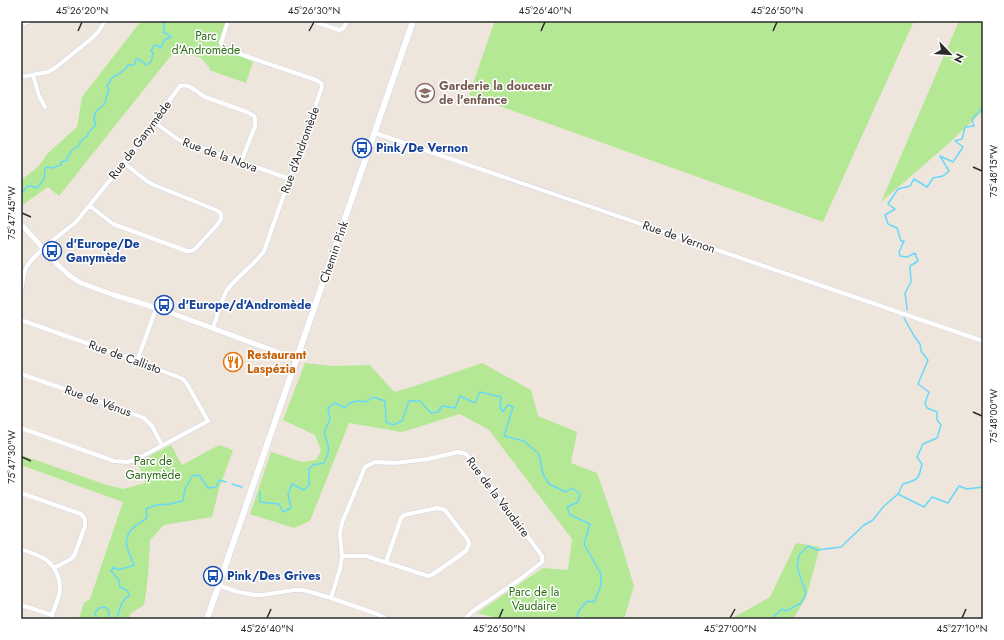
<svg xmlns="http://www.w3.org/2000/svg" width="1004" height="640" font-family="Jost,sans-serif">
	<rect width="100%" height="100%" fill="#eee5dc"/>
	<path fill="#b5e894" d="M141,21H228L223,45L254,59L246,83L209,70L210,68L200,57L173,53L59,196L48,187L21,206V180L38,167L48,153L77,127L82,97Z
		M489,21H914L823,222L469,95L494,23Z
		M959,21H983V111L947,145L881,202Z
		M305,363L332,366L370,365L394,392L415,386L482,363L531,390L538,416L577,432L571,463L597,473L617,530L634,586L624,619H497V618L477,613L543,568L568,570L572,539L489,430L460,414L402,432L349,423L310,521L294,528L250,514L271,452L302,462L316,460L321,451L315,435L283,420Z
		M171,445L182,465L219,445L233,450L219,489L212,517L164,525L150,540C149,562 148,584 144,605L131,613L128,619H79L84,603L90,599L123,502L21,465V455L107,485L123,489L145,483L138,462Z
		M796,543L820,547L806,598L793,619H731L770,597Z"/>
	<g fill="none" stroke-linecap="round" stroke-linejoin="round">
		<path stroke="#67d8f7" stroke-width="1.5" d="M21,193L23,192L27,186H32L37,188L44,179L45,168L48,167L52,168L61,165V162L64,161H66L67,160V157L70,154L71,151L80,145V142L88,135V133L96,125L95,124V121L94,120C94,112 98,109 104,105L109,89L107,86L112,78L115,76L119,74L126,68L128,65H134L136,59C140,58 143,62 146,65C152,64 152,58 153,53L151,51L154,46L156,45L161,48C162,41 165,39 171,37L168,34L164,33V23L168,21
			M907,310V308L905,293L911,282L910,266L918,261L915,253L907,257L900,256L899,252L904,241H901L897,228L888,224L885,215L895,209L888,204L898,189L910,186L914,179L927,187L933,178L943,176L949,171L940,156L953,162L963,147L955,141L962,139L965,127L974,126L972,119L983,107
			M232,484L242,487
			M260,492V502L279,504L283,512L291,508L288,494L292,484L304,490L309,486V469L313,465L324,463C331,450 329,447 324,433L330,419L328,408L335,403L345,408C350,400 358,400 366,402L373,397L385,401L386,422L393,425L402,421L409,401H420L431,413L438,412L442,406L455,408L460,396L475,403L480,392L501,397L500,407L503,412L508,405L513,407L504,436L524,441L539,454L543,474L549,484L566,492L572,488L580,494L578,502L567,507L570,515L590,524L584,544L601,574V585L594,602L587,601L578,612L577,619
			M898,494L924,507L932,497L948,503L959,486L967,489L983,487
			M97,619L95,613L99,608L104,607L108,609L110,619
			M116,619C121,610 119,602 129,596L128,591L120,587L119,580L111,571L114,567L118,570L128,567L134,565C129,552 121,541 132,529C135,525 142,522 147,518L146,509L156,505L170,504L183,501L185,489L192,476L199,475L208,488L216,487L219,480L226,482
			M771,619L782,609L786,611L801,603L806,593L797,567L799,555L808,546L817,550L841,547L864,525L873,520L883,507L898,494L903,484C918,480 919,479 922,464L917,457L923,444L937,438L941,425L937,420V412L927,408L925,403L929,392L918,384L928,360L921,351L920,344L914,336L904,318"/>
		<defs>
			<path id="minor" d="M22,21L24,23L32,21
				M312,21L339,30C344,29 345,26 347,21
				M33,75L39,96L45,107
				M21,77L48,72L55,68L91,39L98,32L105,21
				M154,122L179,140L290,179
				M375,133L983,341
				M90,206L113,224L187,251H191L195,249L217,225L221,219V214L218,211L211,208L154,185L148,182L124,163
				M21,293C22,285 23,276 26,268C32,255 64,232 76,222L80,217L124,163L180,86C190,83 197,93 205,97L247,112L254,116L255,119V126L241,162
				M21,320L137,361L183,379L187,384L208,421L137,459L127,462L114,461L21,428
				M213,328C217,317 221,300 227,290C238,275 254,266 264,251L322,87L321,83L316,80L254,59L224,48L221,43L222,40L228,21
				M137,361L156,309
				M21,374L85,396L144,418L152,426L162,445
				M21,493L81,514L85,519V526L74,556L71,559L54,568
				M21,549C39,556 50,557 58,576C60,582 61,588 59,595C57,603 53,611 51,619
				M342,556H366L428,576L432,575L466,551L469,544L468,540L445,510L437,508L404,515L401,518L386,562
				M218,585L238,592L255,595H262L294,590H303L331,598L377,614L387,619
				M331,598L340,569L342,556L340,533L342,523L365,467L375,462L395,463L428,459L458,452L466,454L473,462L542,556V562L519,580L473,611L465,619
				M21,605L52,615"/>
			<path id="tertiary" d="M21,224L59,266L70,276L81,283L114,295L163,310L296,359"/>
			<path id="secondary" d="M207,619L413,21"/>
		</defs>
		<use href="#minor" stroke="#d1d5e4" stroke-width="5"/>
		<use href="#tertiary" stroke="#d1d5e4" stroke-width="6"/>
		<use href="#secondary" stroke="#d1d5e4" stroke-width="7"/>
		<use href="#minor" stroke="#fff" stroke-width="4"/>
		<use href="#tertiary" stroke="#fff" stroke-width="5"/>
		<use href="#secondary" stroke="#fff" stroke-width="6"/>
	</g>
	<path fill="none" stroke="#2b2b2b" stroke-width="1.5" d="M78,31L82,22M309,31L314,22M541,31L545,22M773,31L777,22M973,167L982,171M22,213L31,217M973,412L982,416M22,457L31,461M267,618L271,609M499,618L503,609M730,618L735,609M962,618L966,609"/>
	<defs>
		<symbol id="school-ring" viewBox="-11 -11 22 22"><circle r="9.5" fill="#fff" stroke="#8d6e63" stroke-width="1.5"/><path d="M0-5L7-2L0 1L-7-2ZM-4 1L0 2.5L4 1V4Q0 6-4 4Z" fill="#8d6e63"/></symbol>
		<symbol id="bus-ring" viewBox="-11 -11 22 22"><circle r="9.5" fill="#fff" stroke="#1a4fb4" stroke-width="1.5"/><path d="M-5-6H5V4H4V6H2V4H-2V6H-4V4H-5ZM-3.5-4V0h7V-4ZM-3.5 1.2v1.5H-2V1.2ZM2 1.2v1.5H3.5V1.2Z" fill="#1a4fb4"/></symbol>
		<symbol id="restaurant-ring" viewBox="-11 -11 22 22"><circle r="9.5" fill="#fff" stroke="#e8710a" stroke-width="1.5"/><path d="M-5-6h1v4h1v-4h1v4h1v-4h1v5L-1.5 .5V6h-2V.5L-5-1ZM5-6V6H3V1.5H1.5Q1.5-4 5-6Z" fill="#e8710a"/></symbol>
	</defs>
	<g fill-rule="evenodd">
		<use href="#school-ring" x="414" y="82" width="22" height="22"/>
		<use href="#bus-ring" x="351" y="137" width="22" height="22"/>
		<use href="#bus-ring" x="41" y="240" width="22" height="22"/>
		<use href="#bus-ring" x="153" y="294" width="22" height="22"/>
		<use href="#restaurant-ring" x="222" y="351" width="22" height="22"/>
		<use href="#bus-ring" x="202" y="565" width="22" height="22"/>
	</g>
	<g text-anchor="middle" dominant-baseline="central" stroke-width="3" stroke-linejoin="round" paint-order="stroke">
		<g font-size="12" fill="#2c6d15" stroke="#fff">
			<text x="206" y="36">Parc<tspan x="206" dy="14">d'Andromède</tspan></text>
			<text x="153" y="461">Parc de<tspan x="153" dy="14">Ganymède</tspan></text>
			<text x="534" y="592">Parc de la<tspan x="534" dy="14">Vaudaire</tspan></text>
		</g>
		<g font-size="12" font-weight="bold" fill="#785e54" stroke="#fff" text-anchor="start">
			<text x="439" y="86">Garderie la douceur<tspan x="439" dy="14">de l'enfance</tspan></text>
		</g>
		<g font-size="12" fill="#2b2b2b" stroke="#fff">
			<text transform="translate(140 140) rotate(-53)">Rue de Ganymède</text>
			<text transform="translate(300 150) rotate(-70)">Rue d'Andromède</text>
			<text transform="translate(220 155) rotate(20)">Rue de la Nova</text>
			<text transform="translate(679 237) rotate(19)">Rue de Vernon</text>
			<text transform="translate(334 252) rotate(-71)">Chemin Pink</text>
			<text transform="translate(125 357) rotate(20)">Rue de Callisto</text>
			<text transform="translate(98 401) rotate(20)">Rue de Vénus</text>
			<text transform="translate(498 497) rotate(53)">Rue de la Vaudaire</text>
		</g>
		<g font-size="12" font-weight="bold" fill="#164399" stroke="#fff" text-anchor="start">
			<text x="376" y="148">Pink/De Vernon</text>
			<text x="66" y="244">d'Europe/De<tspan x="66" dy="14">Ganymède</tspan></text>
			<text x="178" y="305">d'Europe/d'Andromède</text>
			<text x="227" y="576">Pink/Des Grives</text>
		</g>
		<g font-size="12" font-weight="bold" fill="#c56008" stroke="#fff" text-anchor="start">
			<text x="247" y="355">Restaurant<tspan x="247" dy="14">Laspézia</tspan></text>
		</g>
	</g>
	<rect width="1004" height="640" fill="none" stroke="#ffffff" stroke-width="44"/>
	<g transform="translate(950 54) rotate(115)" stroke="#ffffff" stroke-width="3" paint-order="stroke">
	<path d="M0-3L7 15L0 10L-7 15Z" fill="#2b2b2b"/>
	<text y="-6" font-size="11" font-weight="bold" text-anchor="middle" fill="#2b2b2b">N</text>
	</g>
	<rect x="22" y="22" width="960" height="596" fill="none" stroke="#2b2b2b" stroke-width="1.5"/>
	<g font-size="10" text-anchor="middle" fill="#2b2b2b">
		<text x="82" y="14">45°26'20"N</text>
		<text x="314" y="14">45°26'30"N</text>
		<text x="545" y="14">45°26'40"N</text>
		<text x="777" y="14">45°26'50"N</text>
		<text transform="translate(993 171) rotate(-90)" y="4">75°48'15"W</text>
		<text transform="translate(11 213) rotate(-90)" y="4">75°47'45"W</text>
		<text transform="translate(993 416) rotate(-90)" y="4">75°48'00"W</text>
		<text transform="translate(11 457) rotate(-90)" y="4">75°47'30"W</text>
		<text x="267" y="632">45°26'40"N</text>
		<text x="499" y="632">45°26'50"N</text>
		<text x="730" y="632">45°27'00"N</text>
		<text x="962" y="632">45°27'10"N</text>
	</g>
</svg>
